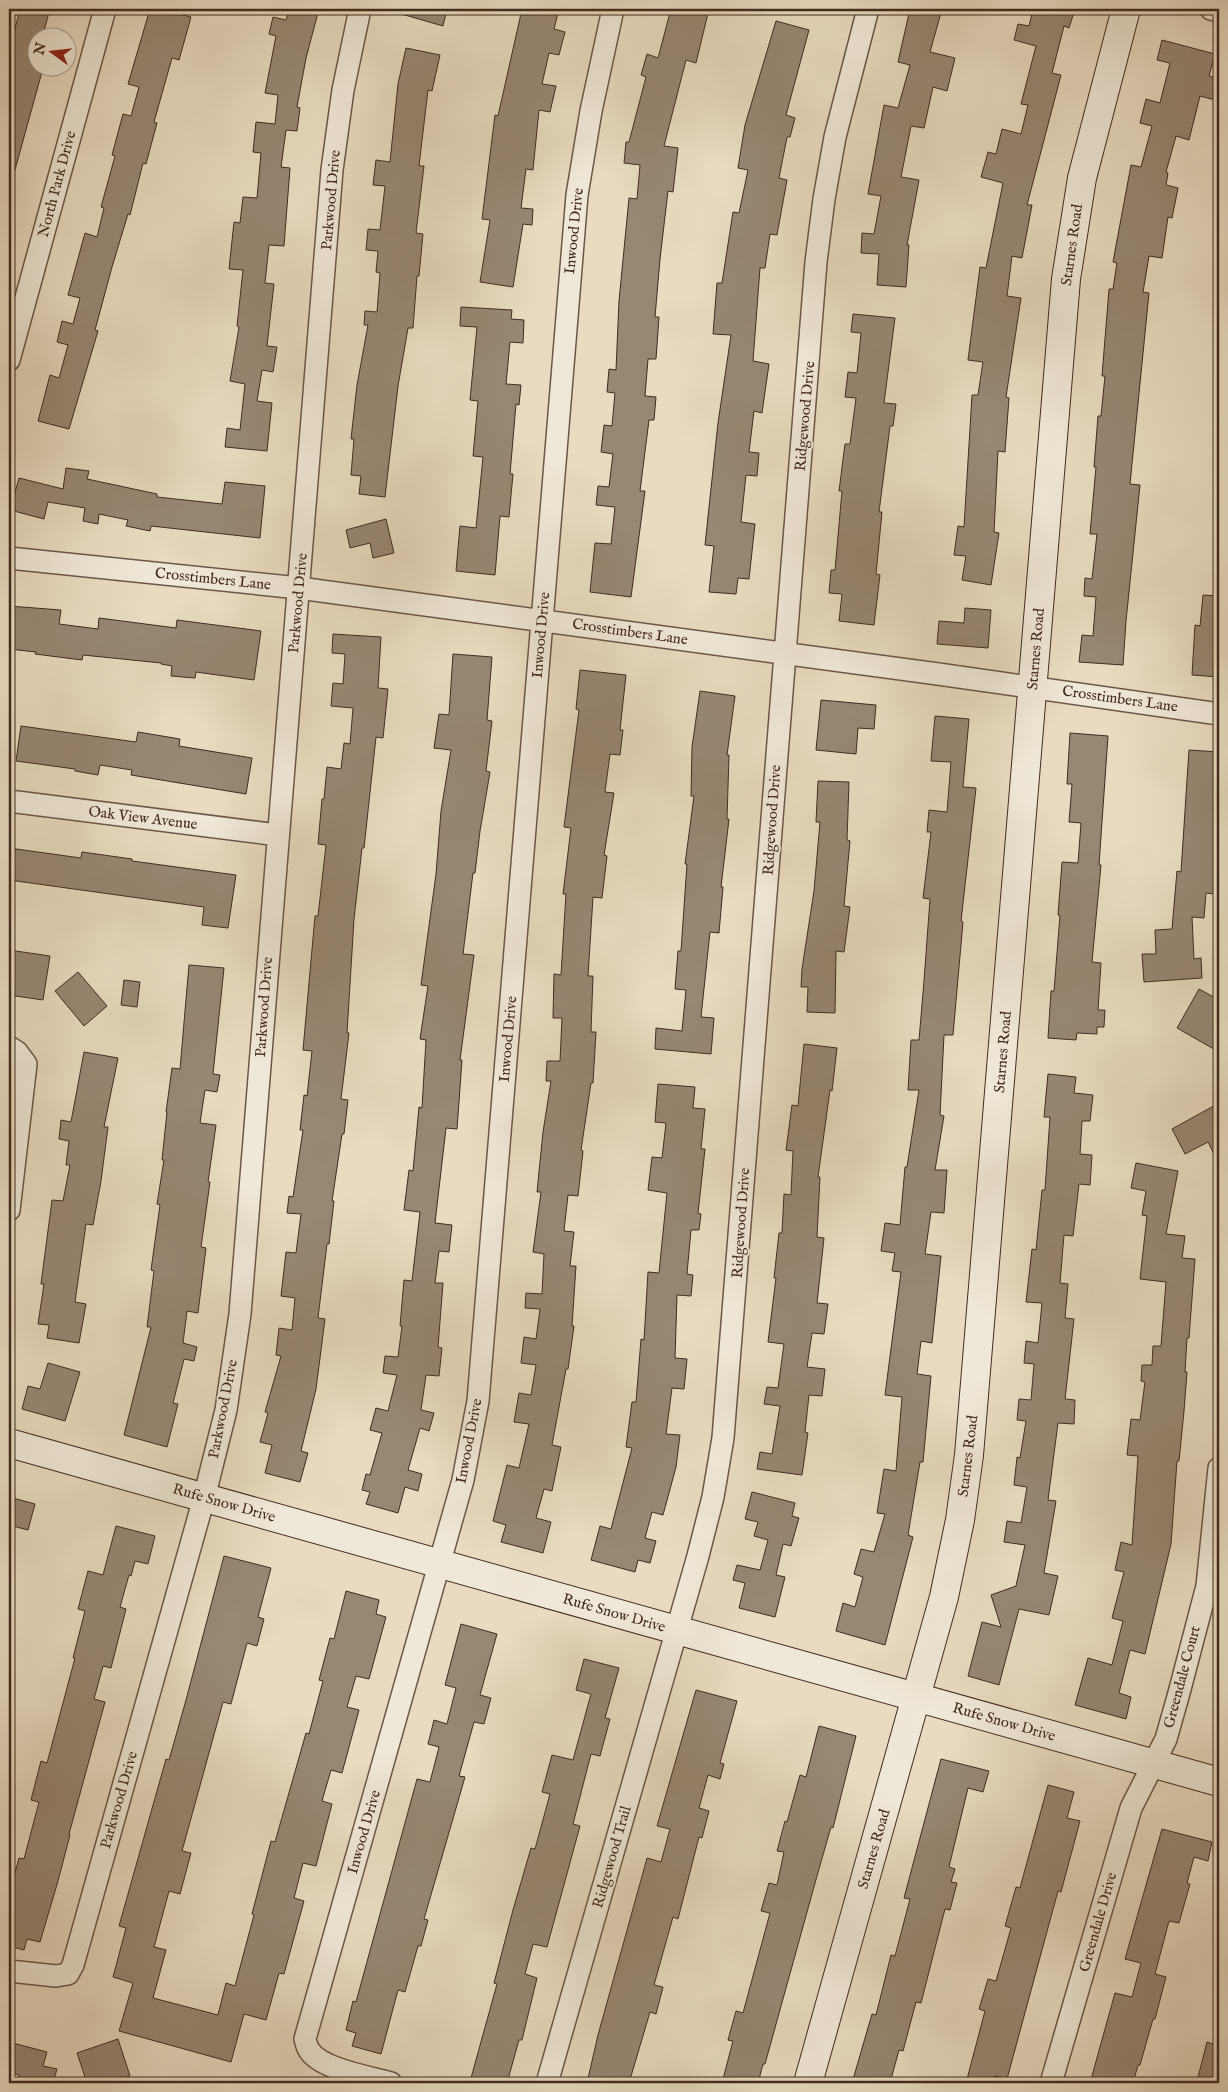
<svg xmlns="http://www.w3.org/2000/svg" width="1228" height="2092" font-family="'IM FELL English',serif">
	<rect width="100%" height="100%" fill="#e8dbc1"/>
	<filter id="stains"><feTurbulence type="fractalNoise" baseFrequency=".004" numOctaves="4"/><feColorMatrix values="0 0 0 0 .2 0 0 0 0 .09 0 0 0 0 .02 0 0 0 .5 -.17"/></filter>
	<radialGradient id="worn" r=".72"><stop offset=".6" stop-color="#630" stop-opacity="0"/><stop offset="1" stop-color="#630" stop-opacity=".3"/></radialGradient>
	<path fill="#978773" stroke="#402c1e" d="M20,9H50L42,38H38V68H43L13,177H9V52Z
		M150,9H159L191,17L179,60L172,58L154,122L157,123L146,164L143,163L130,215L128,214L112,267L95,330L98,331L69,429L38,421L50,375L59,378L68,345L57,342L62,321L73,324L80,298L68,295L85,233L97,237L104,208L101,207L115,156L112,155L123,114L131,116L139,87L128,84Z
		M289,9H319L306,58L297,107L300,108L297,131L286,130L281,167L290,168L284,246L269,245L265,283L274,284L267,346L277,347L273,372L262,370L257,401L272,403L267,451L225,447L227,428L240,430L245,384L230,381L239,327L237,326L243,270L229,269L234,222L240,223L243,197L257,198L261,153L253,152L256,122L275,124L278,95L265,93L276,36L269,34L273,17L286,20Z
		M398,9H447L443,26L398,13Z
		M522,9H559L554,29L565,32L559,55L549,53L542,84L556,86L550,112L539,110L533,170L526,169L521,208L533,209L532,225L523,224L513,287L480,282L490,220L482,219L495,115L498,116Z
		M671,9H709L696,63L686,60L664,146L678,148L673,192L668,191L660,259L655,317H659L656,359H648L645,396L656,397L654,420H649L640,491H645L631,597L590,592L595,543L611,544L615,507L596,505L598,486L609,487L613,454L601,452L604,425L612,426L615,393L607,392L609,369L616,370L619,301L629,198L637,199L640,165L624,163L626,142H629L646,77L641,75L647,54L658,58Z
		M910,9H942L930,52L955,58L947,91L933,87L924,128L911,126L901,177L919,180L907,245H909L906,287L877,285L879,254L861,253L862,233L874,234L881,196L868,194L884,105L898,108L910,65L898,62Z
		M1033,9H1075L1069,28L1064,26L1052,73L1061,75L1027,205H1032L1022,258L1012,256L1007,296L1021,298L1006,397L1009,398L1005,452L998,451L994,532L999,533L991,585L962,580L966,556L954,555L958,526L964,527L972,395H978L983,362L968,360L980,267L986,268L1003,183L981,177L988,152L996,154L1002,129L1021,134L1028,105L1021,104L1036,46L1014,40L1018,24L1029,26Z
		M776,21L809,30L786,115L795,118L790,137H787L779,178L787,180L777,235L770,234L765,268H760L753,361L769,364L762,413L754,411L749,452L759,453L757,476L746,475L741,522L755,524L749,579L738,578L736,594L709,592L714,546L705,545L718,423L731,335L713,334L717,283H722L733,212L739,213L748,170L738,168L745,125Z
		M1162,40L1215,54L1209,76L1219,79V101L1200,96L1189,140L1176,136L1166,172L1168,173L1166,185L1178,188L1172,218L1168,217L1162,258L1149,256L1143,292L1149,293L1130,484L1140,485L1126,621L1123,665L1079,662L1082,635L1093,636L1096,597L1084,596L1085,578L1092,579L1097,534H1090L1096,467H1094L1098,416H1101L1105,376H1102L1109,289H1113L1117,263L1113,262L1131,165L1141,167L1152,126L1140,123L1146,99L1160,103L1170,63L1157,60Z
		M406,48L440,55L432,91L428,90L419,166H424L416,233L423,234L419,276H417L413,328H408L398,386L385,497L359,494L361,476L351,475L354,439H351L357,385L368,325H364L365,311L377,312L380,273L376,272L378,251L366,250L368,229L380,230L385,186L373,185L376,160L390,162L398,84Z
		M461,307L512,310L511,319L524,320L523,343L510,342L506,384L521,385L519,405L516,404L510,474H513L509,517L500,516L495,575L456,571L460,526L476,528L483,457L473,456L478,401L470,400L477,327L460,326Z
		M853,314L895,318L884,403L896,404L893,426H890L879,512H882L876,574L880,575L874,625L839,621L842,594L829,593L831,570H835L842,491H839L845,444H850L856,398L845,397L848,372L857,373L861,333L851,332Z
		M66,468L89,471L87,479L157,494V497L222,504L225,482L265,486L260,538L151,526L150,531L126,526L128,520L99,514L98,524L83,521L85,508L48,502L44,519L10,510L19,478L63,489Z
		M386,519L394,553L373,558L370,543L350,548L346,530Z
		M1203,595L1219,596V677L1192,675L1195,625L1200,626Z
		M9,606L61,610L59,624L98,629L99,618L176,628L177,620L261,631L254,680L196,672L195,678L171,676L172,666L161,664V663L83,655L82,660L35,654L36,652L9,649Z
		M965,608L991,610L988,648L937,644L939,621L964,623Z
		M333,634L381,637L378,688L388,689L383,738L376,737L364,848H362L354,919L347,1033H349L341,1099L348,1100L344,1134H342L332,1201H334L329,1244H327L318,1318L325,1319L316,1389L301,1451L308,1453L300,1482L265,1473L272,1445L260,1442L268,1413L265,1412L281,1356L276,1355L279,1328L292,1330L295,1298L281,1296L286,1252L296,1253L301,1214L287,1213L289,1196L293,1197L303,1130H300L304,1095L307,1096L312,1051L303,1050L315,916H318L326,845L318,844L322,799H324L327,767L341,769L344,743L350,744L353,708L331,706L333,683L343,684L345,654L332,653Z
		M453,654L492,657L487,720L492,721L486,771L490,772L480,831L475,873H473L463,954L474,955L460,1060H462L457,1129L446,1128L435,1223L452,1225L449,1252L439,1251L435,1283H443L438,1347L442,1348L439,1376L426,1375L421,1410L434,1413L429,1431L420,1428L408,1470L422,1474L418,1491L405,1487L398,1513L366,1504L370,1492L362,1490L366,1474L370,1475L382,1433L370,1430L376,1408L388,1411L397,1375L383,1373L385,1356L398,1357L402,1326H400L404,1280L412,1281L420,1212L404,1210L409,1170L413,1171L419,1107L422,1108L426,1040L420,1039L428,986L421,985L436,874L441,811L451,750L434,748L439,714L449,715Z
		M580,670L626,675L620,730H623L620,755L610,754L605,792L614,793L604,855L607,856L602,898L593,897L588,976H593L591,1032H596L593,1083H591L581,1150L583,1151L578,1196L568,1195L564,1231L574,1232L570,1266H576L572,1326H574L568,1369H566L552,1445L561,1447L552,1491L544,1489L536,1518L551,1522L543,1553L501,1542L506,1525L493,1521L507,1465L519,1468L529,1424L514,1422L519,1393L531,1395L536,1365L521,1363L524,1337L536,1339L540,1309L525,1308L526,1293L542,1294L544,1254L533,1252L541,1192H537L543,1132L551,1081H546L547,1061H560L562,1018H553L554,974L561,975L566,894H563L571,828L564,827L579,710L576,709Z
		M700,691L735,696L727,755H729L727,819H729L721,887H723L719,933L710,932L701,1017L714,1018L711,1054L655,1049L656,1028L682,1031L686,990L675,989L678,951H681L687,864H685L694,796H691L692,747Z
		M821,700L876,705L874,729L858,728L856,754L816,750Z
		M935,716L969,719L963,787L976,788L961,921L963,922L953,1035H944L940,1115L944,1116L935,1170H947L944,1213L931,1212L925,1254L941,1256L932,1343L921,1341L917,1374L931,1376L923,1462H920L908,1535L913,1537L885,1645L836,1631L843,1603L855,1607L863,1577L854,1574L861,1549L874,1552L885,1514L877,1513L884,1469L896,1471L902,1397L885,1395L901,1272L892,1271L895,1253L881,1251L885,1223L900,1225L905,1167H907L919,1090H908L911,1040H919L924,981L930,899L923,898L931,832H927L929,810L947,812L951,762L931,761Z
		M21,726L136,742L138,732L180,739L179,746L252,758L246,794L131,775L132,770L100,765L98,775L75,771V769L16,761Z
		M1070,733L1108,736L1099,865H1101L1092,962L1101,963L1098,1010H1105L1104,1027H1097V1034L1077,1033L1076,1040L1048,1038L1051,991H1054L1060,915H1058L1062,862L1078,863L1081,823L1069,822L1072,784H1067Z
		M1189,750L1219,752V867H1217L1214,894L1206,893L1204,918L1192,917L1194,959L1201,958L1202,978L1144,982L1142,954H1156L1155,930L1172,929L1177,871L1181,872Z
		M818,781L849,782L847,840L850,841L844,906L850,907L844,952L836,951L835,1013L807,1012L808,987H801L802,969L814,891L820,822H816Z
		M9,848L81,858L82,852L132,859V861L236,875L228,928L202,925L204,907L9,880Z
		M9,950L50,956L43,1000L9,995Z
		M189,965L224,968L213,1074L220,1075L217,1092L205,1090L200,1123L216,1125L208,1182H210L201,1247L206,1248L198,1313L187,1311L183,1343L197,1347L194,1361L184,1359L173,1403L178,1404L167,1447L124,1435L151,1327H147L154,1271L151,1270L160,1205L157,1204L164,1160H162L167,1112H166L172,1068L180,1069Z
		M78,972L107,1006L84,1026L55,991Z
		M124,980L140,982L137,1007L121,1005Z
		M1199,989L1219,1000V1052L1177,1028Z
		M804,1044L837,1048L832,1091L830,1090L818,1177H820L817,1237L824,1238L817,1303L828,1304L824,1334L812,1333L807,1367L825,1369L822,1396L809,1395L805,1432L808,1433L802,1475L757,1469L760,1452L772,1454L780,1406L764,1404L767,1387L778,1388L784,1344L768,1342L776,1278H774L779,1233H782L784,1194L791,1195L793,1151L786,1150L792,1105L798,1106Z
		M84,1052L118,1058L104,1127H108L101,1181L93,1225L86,1224L75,1302L86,1304L79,1343L47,1338L49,1325L38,1324L44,1284H41L52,1200L63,1201L70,1165H66L69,1141L59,1139L61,1120L71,1122Z
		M1048,1074L1076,1077L1074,1093L1093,1095L1090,1121H1082L1080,1154L1092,1155L1090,1185L1079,1184L1073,1236L1064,1235L1060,1283L1068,1284L1065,1318L1074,1319L1065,1399L1075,1400L1074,1424L1058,1423L1048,1500L1056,1501L1044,1573L1058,1576L1049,1615L1019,1609L999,1685L968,1676L982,1622L1001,1627L991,1595L1016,1586L1025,1545L1004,1542L1007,1521L1021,1523L1027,1487L1014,1485L1017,1457L1020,1458L1026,1421L1017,1420L1019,1399L1031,1400L1034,1364L1024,1363L1026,1341L1038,1343L1042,1303L1026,1302L1032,1249L1036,1250L1042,1190H1045L1050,1117H1044Z
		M658,1084L695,1087L693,1108L705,1109L701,1149H705L698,1213L701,1214L699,1230H691L687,1274L693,1275L691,1296L677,1295L675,1358L687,1359L684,1389L672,1388L666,1434L680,1435L676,1467L663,1515L652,1512L645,1538L656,1541L650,1563L638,1560L635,1572L591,1560L600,1526L611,1529L632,1448L626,1447L632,1402H636L641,1339L644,1340L648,1272L659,1273L667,1193L648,1190L652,1157L662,1158L666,1123L655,1122Z
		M1219,1103V1164L1208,1142L1185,1154L1172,1129Z
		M1136,1163L1178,1171L1166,1234L1185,1236L1182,1258L1195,1259L1189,1338H1187L1185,1372H1187L1184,1411L1179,1461H1177L1171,1544L1145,1654L1130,1650L1119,1693L1131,1697L1126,1719L1075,1705L1088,1658L1112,1665L1123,1621L1112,1618L1124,1572L1115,1570L1121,1542L1132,1545L1138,1456L1127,1455L1131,1419L1140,1420L1145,1382L1141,1381L1142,1365H1152L1153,1346H1161L1166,1282L1140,1279L1147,1216L1142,1215L1146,1191L1131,1188Z
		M48,1363L80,1372L65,1421L22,1409L28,1386L40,1389Z
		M752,1492L795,1503L792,1516L799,1518L791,1546L783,1544L776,1575L785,1577L775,1617L739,1608L745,1583L733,1580L737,1565L760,1570L768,1540L754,1536L758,1522L745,1519Z
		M9,1497L35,1504L28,1530L9,1525Z
		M116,1526L155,1536L148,1564L135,1561L131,1576L129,1575L120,1607L126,1609L111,1668L103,1666L94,1699L105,1702L69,1834L70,1835L58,1881L40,1942L27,1939L24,1950L9,1946V1895L19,1858L24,1859L39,1802L31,1800L41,1761L47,1763L75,1658H73L85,1611L78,1609L88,1571L103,1575Z
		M224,1556L271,1568L258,1617L264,1619L257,1646L247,1643L231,1704L223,1702L182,1851L191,1853L180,1894L169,1891L154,1947L166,1950L153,1998L218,2015L226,1983L235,1986L254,1915L252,1914L271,1841L275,1842L306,1733L309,1734L323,1681L319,1680L330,1638L334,1639L346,1591L379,1600L376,1614L386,1617L369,1679L356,1676L347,1707L359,1710L342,1773L331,1770L322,1801L332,1804L316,1866L303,1863L294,1898L304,1901L284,1974L279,1973L266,2020L244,2014L231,2062L119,2031L133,1983L113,1977L126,1928L119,1926L166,1759L169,1760L186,1700Z
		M461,1624L497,1634L480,1695L491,1698L484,1724L474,1722L459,1776L465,1777L424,1919L428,1920L421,1946H418L405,1992L398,1990L381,2054L352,2046L356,2033L346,2030L353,2001L356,2002L417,1779L430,1782L439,1747L428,1744L434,1720L447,1724L456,1688L445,1685Z
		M584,1659L619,1668L605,1718L610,1719L600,1756L591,1754L573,1824L580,1826L547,1947L533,1944L525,1974L537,1978L522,2040H519L507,2083H489L471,2078L497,1984L494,1983L513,1910L531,1848L535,1849L550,1794L542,1792L552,1755L573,1760L591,1694L576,1690Z
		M696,1690L737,1701L720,1763L724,1764L720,1779L708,1775L699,1808L709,1811L702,1838L699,1837L678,1919L673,1917L654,1985L663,1987L656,2014L650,2012L629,2083H587L598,2035L647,1858L661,1862L670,1829L657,1826Z
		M819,1726L856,1736L833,1828L831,1827L817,1876L765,2064H763L758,2083H722L733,2041L728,2040L736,2011L743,2013L770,1913L761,1911L769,1883L777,1885L784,1852L777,1851L785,1821L787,1822L800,1775L806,1777Z
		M941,1759L989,1771L983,1792L968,1788L949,1867L955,1869L951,1882L957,1883L950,1910L945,1909L921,2003L916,2002L903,2051L899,2050L890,2083H852L872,2014L876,2015L891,1955L895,1956L910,1899L904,1898Z
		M1048,1785L1074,1792L1067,1818L1080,1821L1061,1892L1058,1891L1007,2079L995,2076L993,2083H966L985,2011L979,2009L988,1979L996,1981L1011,1928L1005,1926L1016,1887L1020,1888Z
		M1162,1829L1212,1842L1208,1861L1194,1857L1187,1883L1190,1884L1179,1923L1169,1921L1155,1974L1166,1977L1155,2019H1153L1140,2065H1138L1133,2083H1090L1115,1993L1132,1997L1141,1963L1125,1959Z
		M118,2039L130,2076L118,2080L119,2083H87L77,2053Z
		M9,2042L47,2052L43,2066L57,2069L53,2083H16L19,2075L9,2072Z
		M1207,2042L1219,2046V2083H1207L1197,2081Z"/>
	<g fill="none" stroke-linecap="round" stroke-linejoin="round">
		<defs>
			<path id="street" d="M1211,9L1219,11
				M9,360L105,9
				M9,558L299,588L938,674L1219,714
				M9,801L278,835
				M9,1047L17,1052L26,1064L9,1210
				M9,1971L56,1976L68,1974L73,1965L204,1498L226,1410L240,1314L332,170L343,90L360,9
				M391,2083C370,2077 320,2069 309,2050C307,2047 306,2043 305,2039L463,1480L478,1401L577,195L591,111L613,9
				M547,2083L698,1556L713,1497L723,1438L816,262L824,199L835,137L868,9
				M1051,2083L1131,1808L1166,1739L1179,1693L1207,1586L1219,1468"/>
			<path id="secondary" d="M9,1443L1219,1782
				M808,2083L944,1597L960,1520L969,1455L980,1323L1066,279L1082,178L1126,9"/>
		</defs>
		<use href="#street" stroke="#6a5847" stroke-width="24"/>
		<use href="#secondary" stroke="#402c1e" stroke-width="30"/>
		<use href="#street" stroke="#f0e8d7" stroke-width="21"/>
		<use href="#secondary" stroke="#f0e8d7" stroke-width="28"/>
	</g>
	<g text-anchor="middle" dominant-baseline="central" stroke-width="4" stroke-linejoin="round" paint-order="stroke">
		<g font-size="15" fill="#402c1e" stroke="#f0e8d7">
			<text transform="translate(57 184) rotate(-75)">North Park Drive</text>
			<text transform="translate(331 200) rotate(-85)">Parkwood Drive</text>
			<text transform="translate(574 231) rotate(-84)">Inwood Drive</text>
			<text transform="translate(1072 245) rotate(-82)">Starnes Road</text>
			<text transform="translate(805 416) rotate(-85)">Ridgewood Drive</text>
			<text transform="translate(213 579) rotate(6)">Crosstimbers Lane</text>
			<text transform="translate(298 603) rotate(-85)">Parkwood Drive</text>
			<text transform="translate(630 632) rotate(8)">Crosstimbers Lane</text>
			<text transform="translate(541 635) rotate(-85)">Inwood Drive</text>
			<text transform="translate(1036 649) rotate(-85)">Starnes Road</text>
			<text transform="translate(1120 699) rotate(8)">Crosstimbers Lane</text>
			<text transform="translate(143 818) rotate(7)">Oak View Avenue</text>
			<text transform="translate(772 820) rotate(-86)">Ridgewood Drive</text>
			<text transform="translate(264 1007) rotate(-86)">Parkwood Drive</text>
			<text transform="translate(508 1039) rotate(-85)">Inwood Drive</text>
			<text transform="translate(1003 1052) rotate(-85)">Starnes Road</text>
			<text transform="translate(741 1223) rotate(-86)">Ridgewood Drive</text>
			<text transform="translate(223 1409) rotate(-79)">Parkwood Drive</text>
			<text transform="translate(469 1441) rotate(-79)">Inwood Drive</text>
			<text transform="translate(968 1456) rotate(-83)">Starnes Road</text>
			<text transform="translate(224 1503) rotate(16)">Rufe Snow Drive</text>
			<text transform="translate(614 1613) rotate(16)">Rufe Snow Drive</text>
			<text transform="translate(1182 1677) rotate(-75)">Greendale Court</text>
			<text transform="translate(1004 1722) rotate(16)">Rufe Snow Drive</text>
			<text transform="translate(119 1800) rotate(-74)">Parkwood Drive</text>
			<text transform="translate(364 1832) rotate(-74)">Inwood Drive</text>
			<text transform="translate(874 1849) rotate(-74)">Starnes Road</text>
			<text transform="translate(612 1857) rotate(-74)">Ridgewood Trail</text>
			<text transform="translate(1098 1922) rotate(-74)">Greendale Drive</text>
		</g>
	</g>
	<rect width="1228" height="2092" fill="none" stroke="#e8dbc1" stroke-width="30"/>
	<rect x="10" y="10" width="1208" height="2072" fill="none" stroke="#402c1e" stroke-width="2.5"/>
	<rect x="15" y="15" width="1198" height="2062" fill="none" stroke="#402c1e"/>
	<g transform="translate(52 52) rotate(285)"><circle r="24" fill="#f0e8d7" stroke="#aa9d8d"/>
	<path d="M0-4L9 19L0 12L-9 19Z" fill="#8f2418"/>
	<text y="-8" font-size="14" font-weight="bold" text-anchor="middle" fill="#402c1e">N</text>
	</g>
	<rect width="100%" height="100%" filter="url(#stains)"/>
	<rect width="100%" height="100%" fill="url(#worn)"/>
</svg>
